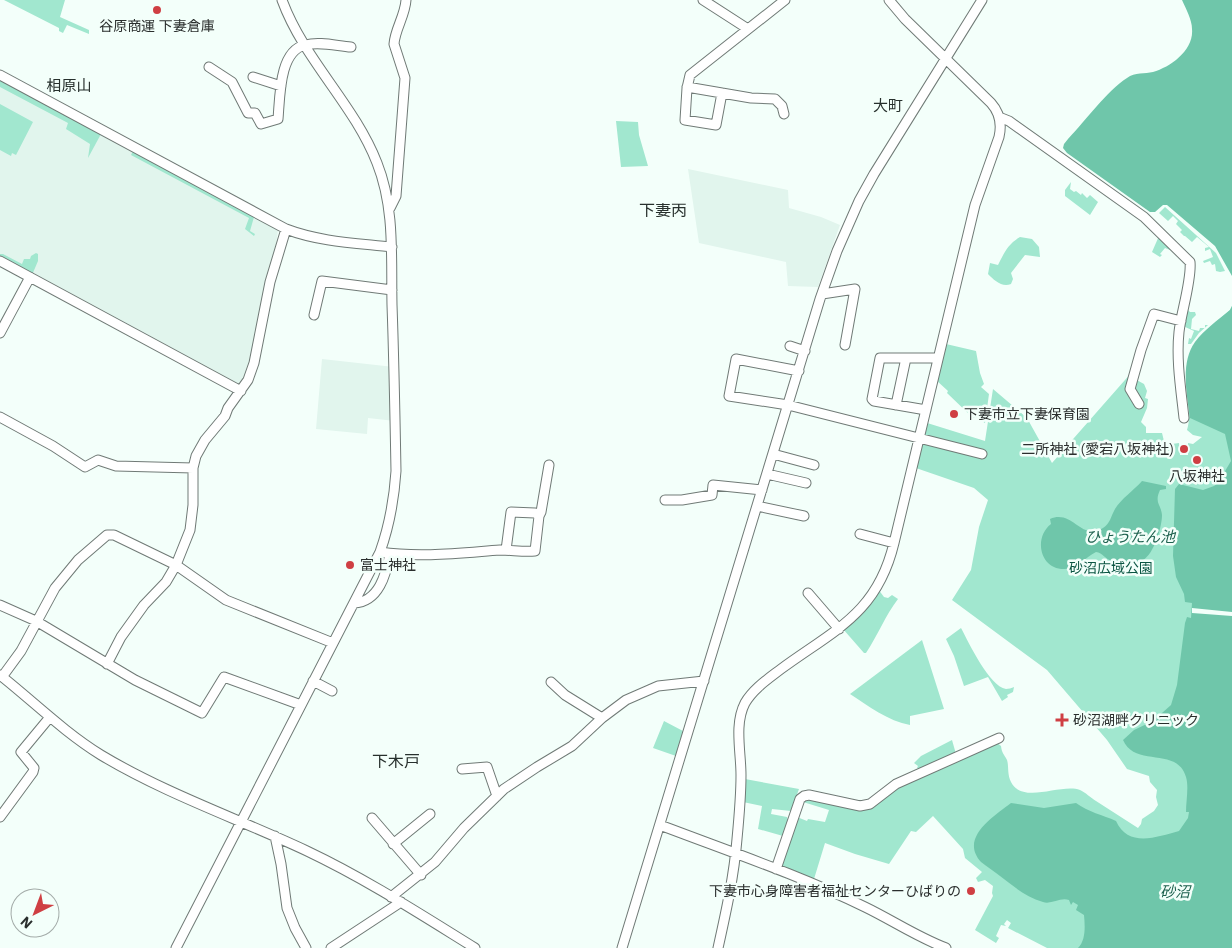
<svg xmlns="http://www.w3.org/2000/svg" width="1232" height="948" font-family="'IBM Plex Sans','Noto Sans JP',sans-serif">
	<rect width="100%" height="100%" fill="#f3fffa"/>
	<path fill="#e1f5ed" d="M0,79L278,230L276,245L264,291L254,348L244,382L240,388L0,257Z
		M688,169L788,190L789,208L821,217L840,225L818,287L788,286L786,262L699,243Z
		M322,359L394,367L395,421L368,418L367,434L316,429Z"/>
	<path fill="#a1e7cf" d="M4,0H65L60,17L89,30V34L67,25L63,33L59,31V28Z
		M0,79L101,134L88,158L90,144L66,129L68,123L0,87Z
		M0,104L33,122L16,155L12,153L11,156L0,150Z
		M616,121L638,122L639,135L648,166L621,167Z
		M133,151L254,217L250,231L255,234L254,236L245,229L249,218L131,155Z
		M1071,182L1070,189L1074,192L1076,191L1081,195L1082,193L1087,198L1090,195L1098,202L1090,215L1065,196V190Z
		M1165,207L1216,253L1225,271L1220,272L1216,271L1215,264L1212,265L1210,261L1204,263L1203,261L1213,257L1210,249L1205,251V248L1209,247L1197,237L1192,242L1185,236H1184L1180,232L1182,230L1176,224L1178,221L1173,216L1168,221L1159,213Z
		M1159,236L1175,252L1165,248L1160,254L1162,255L1160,257L1152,252Z
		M1020,237L1032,239L1039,247L1040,257L1025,255L1011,273L1013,279L1011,284C1002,288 994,280 988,274L990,263L998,265C1004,253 1008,244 1020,237Z
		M36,253L38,254V261L32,275L0,259V254H3L22,264L24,259H30L31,256Z
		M1232,306V948H1047L1008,928L1011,923L1007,920L1004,924L1006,926L1001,925L996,936L999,938L996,943L975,930L993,896L992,893L993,886L985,880L978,882L976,878L982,872L965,858L963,849L933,816L916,832L911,831L889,864L855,854L825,843L814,879L782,866L797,817L807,821L808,819L825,822L829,810L803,802L806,799L861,808L894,779H899L996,742L1001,746C1002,754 1004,754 1007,760C1009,766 1007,774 1011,782C1023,805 1061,783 1080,790C1085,792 1091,798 1096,801C1110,810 1124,819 1138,828L1141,824L1142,819L1154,811L1158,805L1156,797L1157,790L1150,782L1149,776L1127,769L1107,740L1047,670L952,600L971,570L979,527L988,500L974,488L913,467L924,422L985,441L993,389L1027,418L1052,463L1132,372L1133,378L1144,384L1147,391L1145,398L1148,399L1147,408L1141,422L1146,427V433H1162L1165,445L1179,443L1180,455H1188V443L1193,444L1202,437L1193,435L1187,430C1191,417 1188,405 1187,391C1182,347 1199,337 1230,310Z
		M1187,309L1190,312H1195L1196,315L1192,319L1191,329L1199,331L1200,328H1205V325H1208L1199,333L1191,344H1188L1189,338L1191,339L1194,331L1183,326Z
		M946,344L976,351L980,373L984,384L981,387L989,394L985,423L976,417L973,418L947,393L948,391L936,380Z
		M878,589L884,597L888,598L892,595L898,599C885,616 878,635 866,653H864L843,629Z
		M961,628C969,643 989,686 1006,689C1008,689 1012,688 1014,687L1013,692L1007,695L1008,697L1002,701L988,677L964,686L954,656L946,639Z
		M922,640L944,709L910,716V725C888,721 868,706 850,694Z
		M664,721L683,731L676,756L653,748Z
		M952,740L956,754L919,769L917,768L918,766L914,763L921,756Z
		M745,779L799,789L791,811L772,809L771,814L787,817L788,820L783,836L758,829L762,806L743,802Z"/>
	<path fill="#6fc6aa" d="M1182,0H1232V276L1215,246L1167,205H1163L1155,212H1150L1067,153L1063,148L1064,144L1068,139C1086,120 1107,91 1127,78C1135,72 1145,74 1153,72C1171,67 1194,50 1192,29C1192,20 1186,9 1182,0Z
		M1232,306V948H1078C1086,940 1085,926 1084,915L1076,910L1078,905L1073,902L1071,905L1069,900C1060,897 1051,905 1043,902C1026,897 1013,886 1000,876C994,871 987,867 981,862C959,838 994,816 1011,803L1044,808L1076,803C1088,812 1103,815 1116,821C1128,848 1157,837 1179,831L1188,818L1189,812H1186C1186,801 1189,787 1186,777C1177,746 1135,768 1123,740L1134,730L1153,721L1171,705L1177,685L1185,623L1187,617L1191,618L1192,603L1185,602L1184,594L1176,577L1173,556L1175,489L1179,484L1203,490L1214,486L1218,483L1231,461L1225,434L1190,418C1187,394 1180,363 1195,342C1204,330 1218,320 1230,310Z
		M1142,481L1166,486V489L1160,490C1154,503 1161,504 1162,515C1162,527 1154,554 1143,560C1136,564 1120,563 1112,561C1105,559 1103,553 1096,552C1085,557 1079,568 1065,569C1040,570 1033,538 1051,524L1050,519C1073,509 1081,542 1103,528C1110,524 1111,516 1115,509C1121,499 1134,490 1142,481Z"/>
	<path fill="#f3fffa" d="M1192,608L1232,612V616L1192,613Z"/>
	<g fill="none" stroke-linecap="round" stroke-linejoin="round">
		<defs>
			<path id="minor" d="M703,0L748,29
				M209,67L232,82L248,113H255L261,124L278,119C280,97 279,51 305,45C320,41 337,46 351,47
				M0,75L286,229C320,242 356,243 392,247
				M253,77L281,86
				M687,87L751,98L775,99L782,106L784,114
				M722,93L716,125L685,120L687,88L690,75L785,0
				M999,117L1009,121L1144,217L1190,262C1192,279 1181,313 1179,332C1176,360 1181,390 1184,418
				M390,208L396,196L405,78L394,44C395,29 405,16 406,0
				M0,261L241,391
				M822,294L855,289L845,345
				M314,315L322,281L392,290
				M0,333L30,277
				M790,346L805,351
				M799,371L736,359L729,396L788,405L982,454
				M1139,404L1130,389L1141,350L1154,314L1181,321
				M896,405L906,358
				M926,410L874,401L872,399L880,358H938
				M0,417L53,446L85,467L98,460L116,466L193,468
				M773,454L814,465
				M767,474L806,483
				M665,500H682L712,495L713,485L762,490
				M757,506L804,516
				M860,534L894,543
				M506,550L511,512L535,513L539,516
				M380,552C420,558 460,553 500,550C512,550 523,552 535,551L539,516L541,512L549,465
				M808,593L839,629
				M354,603C379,602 386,574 390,554
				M0,605L36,621L135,680L202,713L224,677L301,705
				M107,664L121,637L144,605L166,582L176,565L190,530L193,505V468L196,456L205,440L225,416L228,408L248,380L254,363L270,282L286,229
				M0,675C34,702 64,732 101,755C166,794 239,819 307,851C366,879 420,914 475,948
				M2,677L21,651L55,588L78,560L107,535H114L176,565L226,600L333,643
				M313,681L332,691
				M551,682L565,695L602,718
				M462,769L487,767L497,796
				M0,817L33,772L34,768L21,752L50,717
				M372,818L421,875
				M660,825C728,851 799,875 865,907C892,920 917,937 946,948
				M275,836L281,864L287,908L295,928L306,948
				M393,844L430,814
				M776,869L800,799L804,796L809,795L860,806L870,804L896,784L999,738
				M391,897L435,862L464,828L504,789L537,767L572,746L602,718L626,700L658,686L704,681
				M176,948L380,552C390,524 394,501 396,471C395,416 394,360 392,305C391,257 395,208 377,163C354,104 304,60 282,0
				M331,948L401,902
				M622,948L820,299L837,251L859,201L874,174L982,0
				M718,948C726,912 734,876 737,839C739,818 741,796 741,775C741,752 734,724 745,703C753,689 768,679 781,669C834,630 877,614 894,543L975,205L999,137C1002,124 1000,113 991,103L905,19L889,0"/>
		</defs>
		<use href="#minor" stroke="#707a76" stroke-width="11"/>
		<use href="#minor" stroke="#fff" stroke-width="9"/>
	</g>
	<g fill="#cf3f43" stroke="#f3fffa" stroke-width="2">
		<circle cx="157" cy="10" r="5"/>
		<circle cx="954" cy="414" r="5"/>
		<circle cx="1184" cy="449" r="5"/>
		<circle cx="1197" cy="460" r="5"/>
		<circle cx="350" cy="565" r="5"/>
		<path d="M1059.5 712.5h5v5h5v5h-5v5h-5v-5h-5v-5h5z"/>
		<circle cx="971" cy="891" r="5"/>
	</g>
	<g text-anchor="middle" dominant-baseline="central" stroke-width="5" stroke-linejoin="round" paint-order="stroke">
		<g font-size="14" fill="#2a2e2d" stroke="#f3fffa" text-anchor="start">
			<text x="157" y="26" text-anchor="middle">谷原商運 下妻倉庫</text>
			<text x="964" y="414">下妻市立下妻保育園</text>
			<text x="1174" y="449" text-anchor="end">二所神社 (愛宕八坂神社)</text>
			<text x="1197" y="476" text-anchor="middle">八坂神社</text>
			<text x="360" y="565">富士神社</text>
			<text x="1073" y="720">砂沼湖畔クリニック</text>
			<text x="961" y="891" text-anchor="end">下妻市心身障害者福祉センターひばりの</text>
		</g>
		<g font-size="14" fill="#0a5542" stroke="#f3fffa">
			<text x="1111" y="568">砂沼広域公園</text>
		</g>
		<g font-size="15" fill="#27302d" stroke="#f3fffa">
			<text x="69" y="85">相原山</text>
			<text x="888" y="105">大町</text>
		</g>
		<g font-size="15" font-style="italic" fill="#1d614e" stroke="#f3fffa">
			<text x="1130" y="536">ひょうたん池</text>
			<text x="1175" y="891">砂沼</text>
		</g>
		<g font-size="16" fill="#27302d" stroke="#f3fffa">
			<text x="663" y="210">下妻丙</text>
			<text x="396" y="761">下木戸</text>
		</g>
	</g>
	<g transform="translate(35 913) rotate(222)"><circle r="24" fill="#f3fffa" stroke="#a3aba8"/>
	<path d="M0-4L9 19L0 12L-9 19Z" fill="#cf3f43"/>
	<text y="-8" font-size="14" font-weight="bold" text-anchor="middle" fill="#2a2e2d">N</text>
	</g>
</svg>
